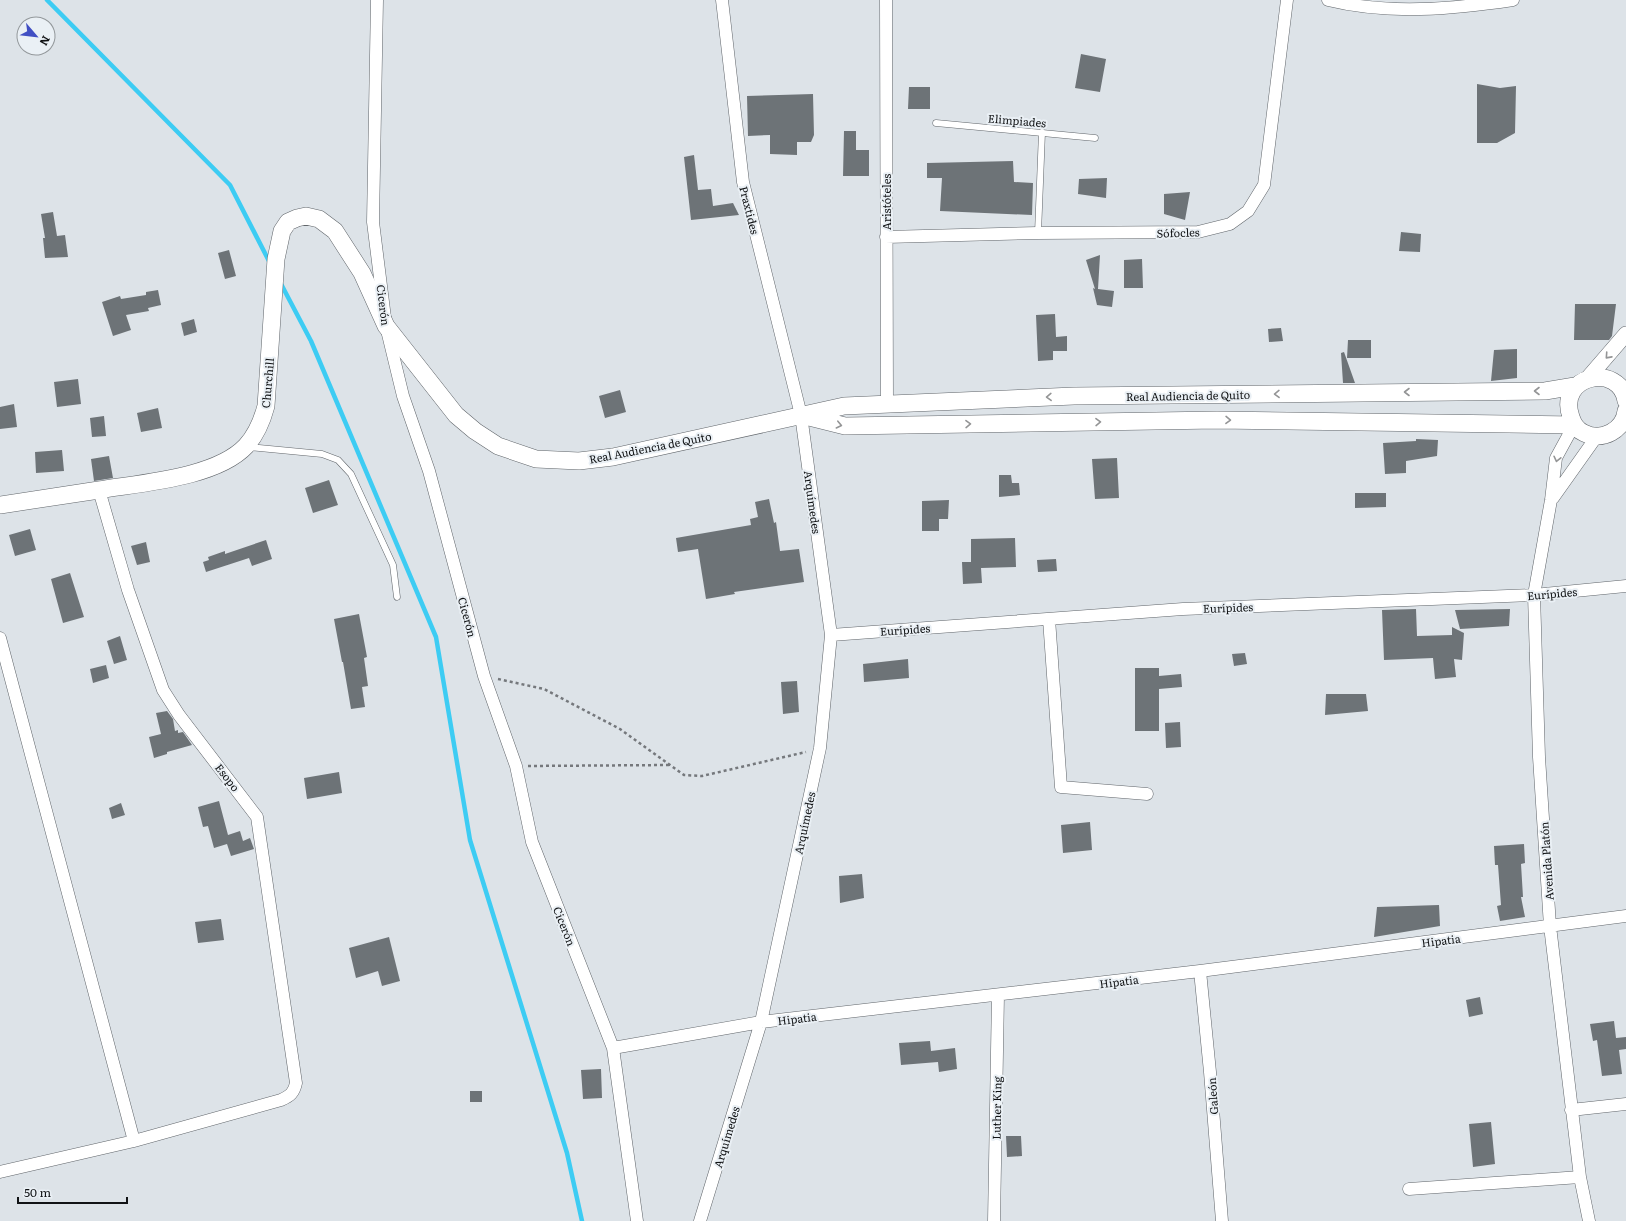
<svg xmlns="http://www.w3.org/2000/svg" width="1626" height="1221" font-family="Literata,serif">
	<rect width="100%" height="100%" fill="#dde3e8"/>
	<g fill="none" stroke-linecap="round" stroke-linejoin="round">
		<path stroke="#3dccf3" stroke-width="4.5" d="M47,0L230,185L270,263
			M280,282L311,341L436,637L470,840L567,1153L582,1221"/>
	</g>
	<path fill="#6d7377" d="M1081,54L1106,59L1100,92L1075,88Z
		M1477,84L1500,88L1516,86L1515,133L1497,143H1477Z
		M909,87H930V109H908Z
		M813,94L814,135L811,142H797V155L770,154V135L748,136L747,96Z
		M844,131H856V150H869V176H843Z
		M694,155L698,190L711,189L713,206L733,203L739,215L691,220L684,157Z
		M1013,161L1014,182L1033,183L1032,215L940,211L942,178H927V163Z
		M1107,178L1106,198L1078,194L1079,179Z
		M1190,192L1185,220L1164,214V194Z
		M53,212L57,236L65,235L68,257L45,258L43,238H45L41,214Z
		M1401,232L1421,234L1420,252L1399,251Z
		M229,250L236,276L225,279L218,253Z
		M1100,255L1098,289L1114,291L1112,307L1097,305L1093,288L1095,289L1086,260Z
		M1142,259L1143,288H1124V260Z
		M158,290L161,305L148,308L149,311L126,315L131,330L113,336L102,302L120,296L121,299L146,295V292Z
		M1575,304H1616L1612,336L1609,340H1574Z
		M1055,314L1056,337L1067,336V351H1053V360L1038,361L1036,315Z
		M194,319L197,332L184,336L181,323Z
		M1281,328L1283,341L1269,342L1268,329Z
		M1348,340H1371V358H1347Z
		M1517,349V378L1491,381L1494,350Z
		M1344,352L1355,383H1343L1341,353Z
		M78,379L81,404L57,407L54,382Z
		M620,390L626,412L605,418L599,396Z
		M14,404L17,427L0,429V407Z
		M158,408L162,428L141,432L137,413Z
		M104,416L106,436L92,437L90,418Z
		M1416,439L1438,440L1437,456L1406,461V473L1385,474L1383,443L1416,441Z
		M62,450L64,471L36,473L35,452Z
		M109,456L113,478L94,481L91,459Z
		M1117,458L1119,498L1095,499L1092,459Z
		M999,475H1011L1012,483H1019L1020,495L999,497Z
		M329,480L338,505L313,513L305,488Z
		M1355,493H1386V507L1355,508Z
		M769,499L774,523L776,522L780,551L799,549L804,582L734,592L735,594L706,599L698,549L678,552L676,538L751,525L750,519L758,517L755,502Z
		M949,500L948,519H939V531H922V501Z
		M30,529L36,550L15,556L9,535Z
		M1015,538L1016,567L981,568L982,583L963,584L962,562H971V539Z
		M266,540L272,559L252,566L249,558L206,572L203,562L209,560L208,557L225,551V554Z
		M146,542L150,562L137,565L131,546Z
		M1056,559L1057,571L1038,572L1037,560Z
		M70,573L84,617L63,623L51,579Z
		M1416,609L1417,636L1452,635V627L1464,633L1462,660L1454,659L1456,677L1435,679L1433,658L1384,660L1382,610Z
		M1510,609L1509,626L1460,629L1455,610Z
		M359,614L367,657L364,658L368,686L362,687L365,707L351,709L343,662H342L334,619Z
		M120,636L127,660L114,664L107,641Z
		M1245,653L1247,664L1234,666L1232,654Z
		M908,659L909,678L864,682L863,664Z
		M106,665L109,678L93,683L90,669Z
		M1135,668H1159V676L1181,674L1182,687L1159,689V731H1135Z
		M797,681L799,712L783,714L781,682Z
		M1326,694H1366L1368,711L1325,715Z
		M167,711L173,719L175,731L178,730V733L183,732L192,745L167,752V754L154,758L149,737L161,734L156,713Z
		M1180,722L1181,747L1166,748L1165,723Z
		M339,772L342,793L307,799L304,778Z
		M219,801L228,835L240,831L243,841L250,838L254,849L231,856L227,844L214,848L208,826L203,827L198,807Z
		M121,803L125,815L112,819L109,808Z
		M1090,822L1092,850L1063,853L1061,825Z
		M1524,844L1525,863L1521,864L1523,897H1521L1525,917L1500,921L1497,906L1501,905L1498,865H1495L1494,846Z
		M862,874L864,898L840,903L839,876Z
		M1439,905L1440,926L1374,937L1377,907Z
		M221,919L224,940L198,943L195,922Z
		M389,937L400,981L382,986L378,971L356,978L349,948Z
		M1480,997L1483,1014L1469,1017L1466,1000Z
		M1614,1021L1616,1038L1626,1037V1049L1619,1050L1622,1074L1602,1076L1597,1040L1593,1041L1590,1024Z
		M930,1041L931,1051L955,1048L957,1069L939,1072L938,1062L901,1065L899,1043Z
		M601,1069L602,1098L583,1099L581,1070Z
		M470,1091H482V1102H470Z
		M1491,1122L1495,1164L1473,1167L1469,1124Z
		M1006,1136H1021L1022,1156L1007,1157Z"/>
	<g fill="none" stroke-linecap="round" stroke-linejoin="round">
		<defs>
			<path id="service" d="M936,123L1095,138
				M1038,233L1042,132
				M249,447L322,454L338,460L351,474L393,565L397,597"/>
			<path id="minor" d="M377,0L373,222L386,326L403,396L429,471L484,676L516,766L532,842L613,1048L637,1221
				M886,0L887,403
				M1328,0C1388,15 1453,9 1513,0
				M886,237L1038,233L1198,232L1230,224L1248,211L1264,185L1287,0
				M1574,425L1556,458L1551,500L1534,595L1539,757L1550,926L1580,1177L1589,1221
				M1553,498L1597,436
				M1049,619L1061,787L1147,794
				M831,635L1183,609L1534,595L1626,586
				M0,638L134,1141
				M1200,971L1210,1072L1222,1221
				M613,1048L761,1022L1200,971L1626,916
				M1571,1110L1626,1104
				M0,1172L134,1141L281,1100C290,1096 294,1093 296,1083L257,817L179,715L163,690L128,590L99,490
				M1409,1189L1580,1177
				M700,1221L761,1022L820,748L831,635L801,415L743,182L722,0
				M994,1221L998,995"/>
			<path id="tertiary" d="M1588,378L1626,334"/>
			<path id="secondary" d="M1626,401C1620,362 1556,375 1571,417C1573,424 1577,430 1584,433C1602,442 1624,430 1626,411
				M805,416L845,426L1217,420L1574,425
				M0,505C33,500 66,495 99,490C140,483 216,478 246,446C256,435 262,421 266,406L276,259L282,231L288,222L297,218L306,216L319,219L335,231L362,273L386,326L456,415L475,431L498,446L536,459L579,461L613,457L844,406L1074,396L1545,391L1575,386"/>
		</defs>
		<use href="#service" stroke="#60656a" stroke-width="7"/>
		<use href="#minor" stroke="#60656a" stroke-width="13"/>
		<use href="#tertiary" stroke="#60656a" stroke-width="16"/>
		<use href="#secondary" stroke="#60656a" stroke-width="18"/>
		<path stroke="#75787c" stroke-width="2.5" stroke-dasharray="3 3" stroke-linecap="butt" d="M498,679L544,689L620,729L684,775L702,776L806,752
			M528,766L669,765"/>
		<use href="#service" stroke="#fff" stroke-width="6"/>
		<use href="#minor" stroke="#fff" stroke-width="12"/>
		<use href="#tertiary" stroke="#fff" stroke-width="15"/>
		<use href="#secondary" stroke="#fff" stroke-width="17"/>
	</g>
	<defs><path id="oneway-chevron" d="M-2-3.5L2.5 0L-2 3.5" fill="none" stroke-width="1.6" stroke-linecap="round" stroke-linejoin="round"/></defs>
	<g stroke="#949596">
		<use href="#oneway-chevron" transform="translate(1608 356) rotate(132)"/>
		<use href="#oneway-chevron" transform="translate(1537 391) rotate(180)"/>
		<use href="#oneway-chevron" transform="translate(1407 392) rotate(180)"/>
		<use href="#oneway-chevron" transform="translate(1277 394) rotate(179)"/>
		<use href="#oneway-chevron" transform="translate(1049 397) rotate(178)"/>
		<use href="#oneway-chevron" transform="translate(1228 420) rotate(1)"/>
		<use href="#oneway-chevron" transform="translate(1098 422) rotate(-1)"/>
		<use href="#oneway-chevron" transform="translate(968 424) rotate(-1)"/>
		<use href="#oneway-chevron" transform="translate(839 425) rotate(13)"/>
		<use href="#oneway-chevron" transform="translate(1557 459) rotate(103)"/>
	</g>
	<g text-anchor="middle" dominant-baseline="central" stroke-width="4" stroke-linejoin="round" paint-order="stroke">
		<g font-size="11" fill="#111315" stroke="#eaf0f5">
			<text transform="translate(1017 120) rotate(5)">Elimpiades</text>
			<text transform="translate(886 202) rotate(-90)">Aristóteles</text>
			<text transform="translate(750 210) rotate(76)">Praxtides</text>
			<text transform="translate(1178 232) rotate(-2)">Sófocles</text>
			<text transform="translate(384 305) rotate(83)">Cicerón</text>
			<text transform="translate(267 383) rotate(-85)">Churchill</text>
			<text transform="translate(1188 395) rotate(-1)">Real Audiencia de Quito</text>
			<text transform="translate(650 447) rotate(-11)">Real Audiencia de Quito</text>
			<text transform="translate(813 502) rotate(82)">Arquímedes</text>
			<text transform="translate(1552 593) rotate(-5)">Eurípides</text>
			<text transform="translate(1228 607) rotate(-2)">Eurípides</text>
			<text transform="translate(468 617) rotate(75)">Cicerón</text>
			<text transform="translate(905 629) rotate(-4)">Eurípides</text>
			<text transform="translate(228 777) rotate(52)">Esopo</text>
			<text transform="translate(804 823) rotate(-78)">Arquímedes</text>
			<text transform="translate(1546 861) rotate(-94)">Avenida Platón</text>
			<text transform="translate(565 926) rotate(68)">Cicerón</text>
			<text transform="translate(1441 940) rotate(-7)">Hipatia</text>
			<text transform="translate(1119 981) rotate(-7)">Hipatia</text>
			<text transform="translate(797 1018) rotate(-7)">Hipatia</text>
			<text transform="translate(1212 1096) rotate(-94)">Galeón</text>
			<text transform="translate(996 1108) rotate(-89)">Luther King</text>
			<text transform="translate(726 1137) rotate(-73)">Arquímedes</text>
		</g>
	</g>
	<g transform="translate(36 36) rotate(118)"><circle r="19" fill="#eaf0f5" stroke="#93989b"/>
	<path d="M0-3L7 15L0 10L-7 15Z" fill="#414fc3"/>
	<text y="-6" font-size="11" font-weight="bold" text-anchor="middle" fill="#111315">N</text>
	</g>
	<path d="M18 1197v6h109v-6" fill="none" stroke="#111315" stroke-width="2"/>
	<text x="24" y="1197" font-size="12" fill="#111315" stroke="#eaf0f5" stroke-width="3" paint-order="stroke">50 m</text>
</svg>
